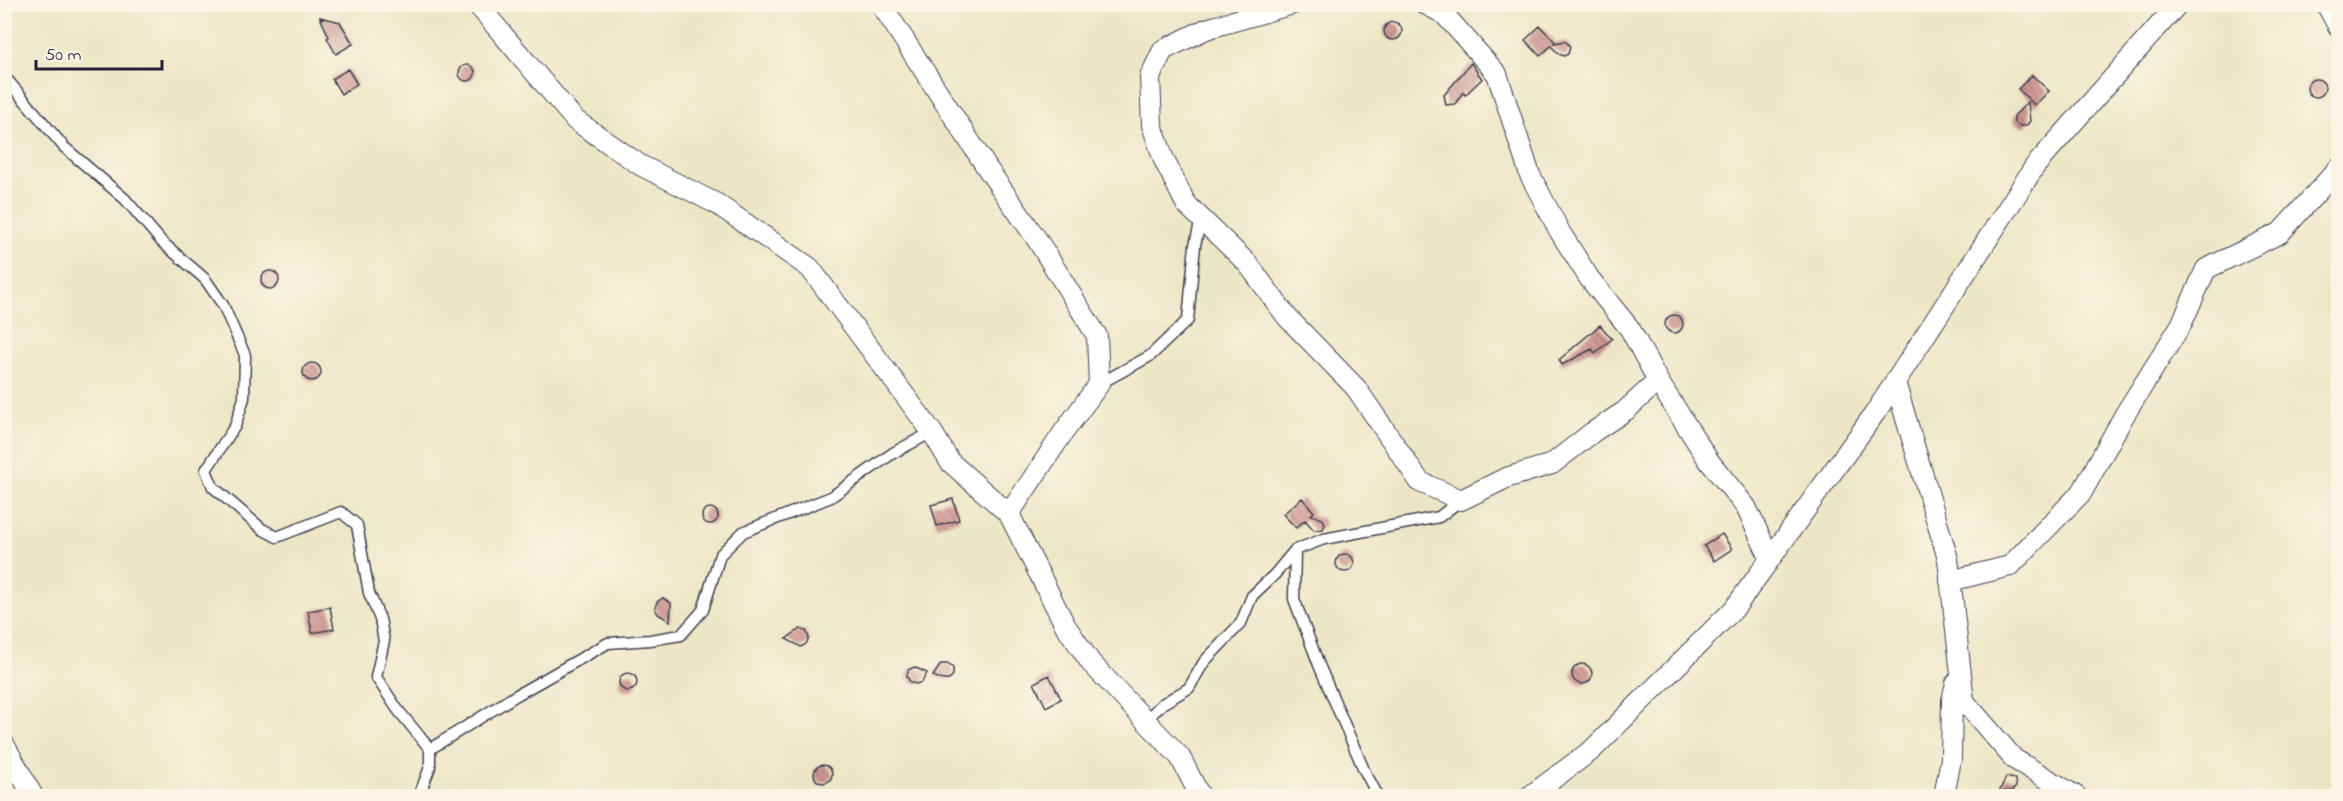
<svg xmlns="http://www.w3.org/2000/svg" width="2343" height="801" font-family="'Indie Flower',sans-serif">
	<defs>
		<pattern id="building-back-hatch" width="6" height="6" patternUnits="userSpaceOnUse" patternTransform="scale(1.5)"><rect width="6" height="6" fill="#cf9491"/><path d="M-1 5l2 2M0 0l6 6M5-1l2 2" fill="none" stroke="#a87878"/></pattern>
	</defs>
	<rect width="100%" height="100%" fill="#fcf5e5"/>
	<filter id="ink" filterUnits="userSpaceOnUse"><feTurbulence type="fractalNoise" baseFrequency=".0167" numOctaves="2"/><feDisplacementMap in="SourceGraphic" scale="12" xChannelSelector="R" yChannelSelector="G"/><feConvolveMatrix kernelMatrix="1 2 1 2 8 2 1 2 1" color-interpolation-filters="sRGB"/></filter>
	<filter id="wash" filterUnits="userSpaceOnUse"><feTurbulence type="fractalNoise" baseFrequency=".008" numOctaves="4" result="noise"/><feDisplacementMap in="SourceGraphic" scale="24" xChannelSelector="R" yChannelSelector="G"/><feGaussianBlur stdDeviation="1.35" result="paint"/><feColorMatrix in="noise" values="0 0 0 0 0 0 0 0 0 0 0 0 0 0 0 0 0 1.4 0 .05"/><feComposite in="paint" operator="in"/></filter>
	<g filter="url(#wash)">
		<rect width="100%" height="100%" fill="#ede6c6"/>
		<g id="blocks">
			<path fill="url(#building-back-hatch)" d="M320,17L340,22L353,44L336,54L327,38L329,37Z
				M1384 31a9 9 0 1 1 18 0a9 9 0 1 1-18 0Z
				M1540,26L1555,42L1554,43L1565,41L1568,44L1570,47L1568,54L1564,56L1559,54L1551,46L1540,56L1525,40Z
				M1471,63L1482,79L1465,95L1463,92L1455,104L1446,105L1444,95Z
				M459 73a8 8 0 1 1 16 0a8 8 0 1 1-16 0Z
				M348,69L357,84L341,94L332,79Z
				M2032,75L2049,91L2035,105L2018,89Z
				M2307 88a9 9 0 1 1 18 0a9 9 0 1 1-18 0Z
				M2028,102L2030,121L2026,126H2020L2014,122V116Z
				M261 280a9 9 0 1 1 18 0a9 9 0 1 1-18 0Z
				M1665 324a9 9 0 1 1 18 0a9 9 0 1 1-18 0Z
				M1600,325L1612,339L1595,353L1592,349L1562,365L1559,360Z
				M303 372a9 9 0 1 1 18 0a9 9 0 1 1-18 0Z
				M1302,498L1314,512L1311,515L1323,519L1325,524L1323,529L1314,530L1305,520L1296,528L1283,514Z
				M953,499L959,520L937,526L931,505Z
				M702 516a8 8 0 1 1 16 0a8 8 0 1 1-16 0Z
				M1722,534L1732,549L1714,561L1704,546Z
				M1336 563a9 9 0 1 1 18 0a9 9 0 1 1-18 0Z
				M663,598L671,603L670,621L658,614L655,608L657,602Z
				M330,607L334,629L312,633L308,611Z
				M800,629L806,631L809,638L806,644L801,647L786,639Z
				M1572 674a10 10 0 1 1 20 0a10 10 0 1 1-20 0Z
				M941,664H948L953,668V675L949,680H943L933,676Z
				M914,667L927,673L922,682L916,684L910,682L907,677L908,670Z
				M619 682a9 9 0 1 1 18 0a9 9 0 1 1-18 0Z
				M1049,675L1061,699L1046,707L1034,683Z
				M814 774a9 9 0 1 1 18 0a9 9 0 1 1-18 0Z
				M2006,777L2015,779L2016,787L2011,791L1999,792Z"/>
		</g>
	</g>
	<g filter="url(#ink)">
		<use href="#blocks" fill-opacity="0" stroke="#403f50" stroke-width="1.5"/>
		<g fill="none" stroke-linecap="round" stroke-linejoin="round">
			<defs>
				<path id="service" d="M4,76L64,147L125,199L162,242L205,279L223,305L245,355L244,398L235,426L206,470L213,487L262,529L277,537L341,512L357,525L369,593L380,619L384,641L376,677L398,710L430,749V767L419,796
					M1099,384L1150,356L1188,320L1195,245L1201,219
					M1295,550L1294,599L1319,665L1364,770L1378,796
					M1145,721L1162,704L1189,688L1204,662L1241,623L1252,596L1275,574L1295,550L1324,539L1439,517L1461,500
					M430,749L515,696L608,643L650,640L681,635L703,610L720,555L743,532L831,497L893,453L932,432"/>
				<path id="minor" d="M477,4L575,120L640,165L717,204L810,268L932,432L950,462L1009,514L1065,625L1091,663L1180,757L1200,796
					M881,4L987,168L1036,238L1097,336L1099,384L1063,433L1009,514
					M1293,4L1206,29L1163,50L1150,77L1152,125L1164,160L1186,204L1248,264L1287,317L1356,388L1420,482L1461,500L1506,478L1552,464L1593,432L1625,411L1658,381
					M1425,4L1444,14L1497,74L1530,175L1560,232L1589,278L1630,329L1658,381L1709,461L1746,507L1770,558
					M2326,4L2338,26
					M1895,382L1948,559L1964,701L2014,759L2076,796
					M1950,581L2010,566L2082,492L2125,414L2181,325L2206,269L2280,233L2338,169
					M4,744L33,796
					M1530,796L1592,750L1734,609L1875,413L2035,166L2178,4
					M1944,796L1951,759L1952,700L1956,683"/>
			</defs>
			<use href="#service" stroke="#403f50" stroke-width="13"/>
			<use href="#minor" stroke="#403f50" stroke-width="22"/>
			<use href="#service" stroke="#fff" stroke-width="10"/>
			<use href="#minor" stroke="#fff" stroke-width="20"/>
		</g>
	</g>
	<rect width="2343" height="801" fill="none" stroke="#fcf5e5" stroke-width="24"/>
	<path d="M36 60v9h126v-9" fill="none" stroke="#22223b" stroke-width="3"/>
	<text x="45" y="60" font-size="18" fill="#22223b" stroke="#fcf5e5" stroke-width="4.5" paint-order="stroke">50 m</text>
</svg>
